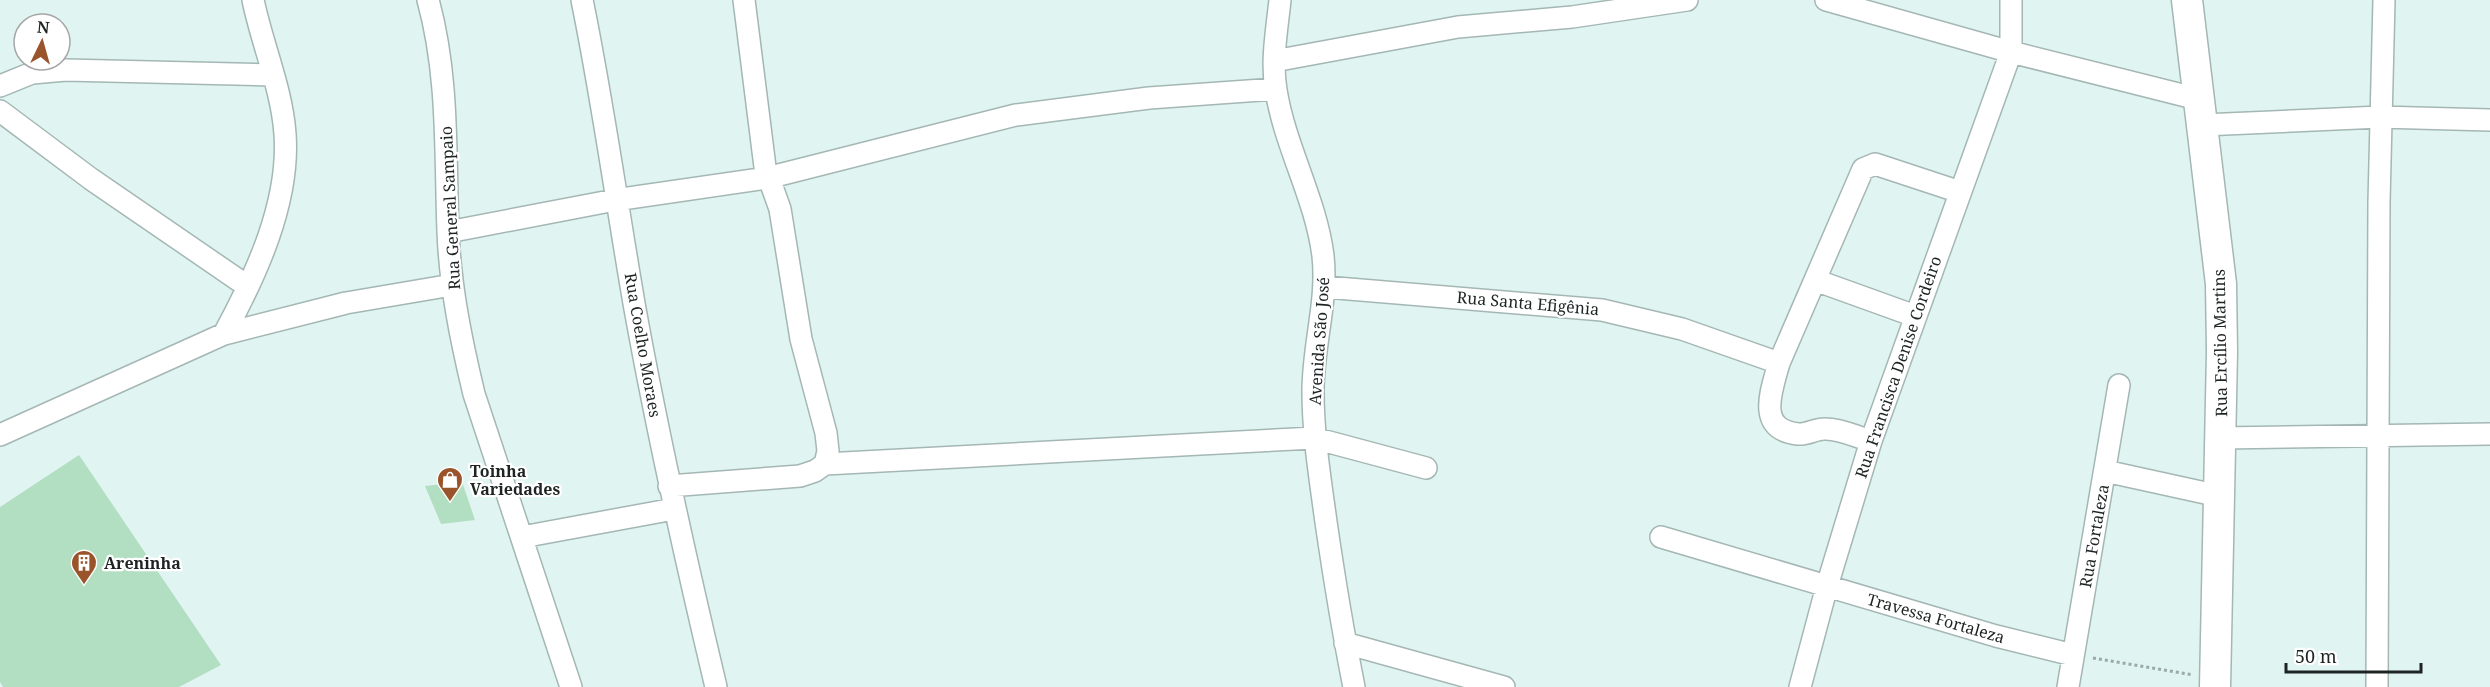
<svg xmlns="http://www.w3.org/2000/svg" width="2490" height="687" font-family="'Noto Serif',serif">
	<rect width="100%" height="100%" fill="#e0f4f1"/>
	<path fill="#b2dec2" d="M79,455L221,665L179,687H3L0,682V507Z
		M462,482L475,520L441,524L425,486Z"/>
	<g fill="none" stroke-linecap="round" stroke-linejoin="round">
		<defs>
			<path id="street" d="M428,0C449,76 445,154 448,231C450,286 461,340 474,394L571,687
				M582,0C603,102 617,206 635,309C658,436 686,561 716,687
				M1280,0C1277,29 1271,61 1276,90C1285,147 1316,199 1323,256C1328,301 1313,345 1313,391C1313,435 1320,478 1326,522C1334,577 1343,632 1354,687
				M1826,0L2011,52L2198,99
				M1274,61L1458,27L1572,17L1687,0
				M0,86L32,73L66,70L272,75
				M0,111L91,179L247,286
				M2203,125L2380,117L2490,120
				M448,232L615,200L767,178L1016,115L1149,98L1275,89
				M1815,280L1915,316
				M1325,287L1602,310L1682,329L1779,363L1863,169L1875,164L1960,192
				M224,334C256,275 290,202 285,134C282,89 262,44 253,0
				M1779,363C1771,392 1756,429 1798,434C1808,435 1816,428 1826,429C1841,429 1857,437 1871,441
				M0,435L224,334L346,303L452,285
				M2221,438L2490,434
				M825,464L1314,438L1426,468
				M2105,471L2219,496
				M669,486L800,476L815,471L825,464L828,451L826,433L801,339L780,209L765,167L744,0
				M522,537L674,509
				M1661,537L1996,636L2073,655
				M1345,643L1504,687
				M1800,687L1827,586L1871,441L2011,52V0
				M2068,687L2119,385
				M2377,687L2379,202L2384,0"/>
			<path id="secondary" d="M2187,0L2221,284L2222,352L2215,687"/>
		</defs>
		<use href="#street" stroke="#a4b7b4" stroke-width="24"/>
		<use href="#secondary" stroke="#a4b7b4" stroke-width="33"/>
		<path stroke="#9baaa8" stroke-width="3" stroke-dasharray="3 3" stroke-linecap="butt" d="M2093,658L2193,675"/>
		<use href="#street" stroke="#fff" stroke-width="21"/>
		<use href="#secondary" stroke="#fff" stroke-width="30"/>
	</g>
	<defs>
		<symbol id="shop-pin" viewBox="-11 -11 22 30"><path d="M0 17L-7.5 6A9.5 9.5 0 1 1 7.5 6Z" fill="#9a542b" stroke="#fff"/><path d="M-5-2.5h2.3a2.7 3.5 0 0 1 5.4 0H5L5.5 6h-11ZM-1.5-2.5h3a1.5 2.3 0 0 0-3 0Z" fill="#fff"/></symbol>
		<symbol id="building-pin" viewBox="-11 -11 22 30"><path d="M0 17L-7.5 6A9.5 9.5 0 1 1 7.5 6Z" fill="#9a542b" stroke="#fff"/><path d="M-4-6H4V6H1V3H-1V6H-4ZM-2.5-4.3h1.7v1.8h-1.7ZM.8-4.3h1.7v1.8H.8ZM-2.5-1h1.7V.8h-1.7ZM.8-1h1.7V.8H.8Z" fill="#fff"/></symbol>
	</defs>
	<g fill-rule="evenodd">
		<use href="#shop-pin" x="435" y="465" width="30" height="40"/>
		<use href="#building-pin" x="69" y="548" width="30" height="40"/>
	</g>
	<g text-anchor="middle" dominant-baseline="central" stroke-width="4.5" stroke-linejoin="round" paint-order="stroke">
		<g font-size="16" fill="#1d2423" stroke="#fff">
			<text transform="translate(450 208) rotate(-93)">Rua General Sampaio</text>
			<text transform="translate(1528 303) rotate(5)">Rua Santa Efigênia</text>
			<text transform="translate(1319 341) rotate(-86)">Avenida São José</text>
			<text transform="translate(2220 343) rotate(-91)">Rua Ercílio Martins</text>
			<text transform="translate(643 345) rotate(80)">Rua Coelho Moraes</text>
			<text transform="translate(1898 367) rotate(-71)">Rua Francisca Denise Cordeiro</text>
			<text transform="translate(2094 536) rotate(-80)">Rua Fortaleza</text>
			<text transform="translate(1936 618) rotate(16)">Travessa Fortaleza</text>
		</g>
		<g font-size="16" font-weight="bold" fill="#1d2423" stroke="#fff" text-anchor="start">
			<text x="470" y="471">Toinha<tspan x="470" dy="18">Variedades</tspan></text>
			<text x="104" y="563">Areninha</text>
		</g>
	</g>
	<g transform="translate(42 42) rotate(5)"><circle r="28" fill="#ffffff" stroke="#a5a7a7" stroke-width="1.5"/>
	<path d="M0-4.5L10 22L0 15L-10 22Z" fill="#9a542b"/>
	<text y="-9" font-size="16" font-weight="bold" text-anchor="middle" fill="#1d2423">N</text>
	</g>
	<path d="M2286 663v9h135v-9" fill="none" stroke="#1d2423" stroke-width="3"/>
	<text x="2295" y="663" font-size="18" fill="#1d2423" stroke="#ffffff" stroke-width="4.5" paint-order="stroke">50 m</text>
</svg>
